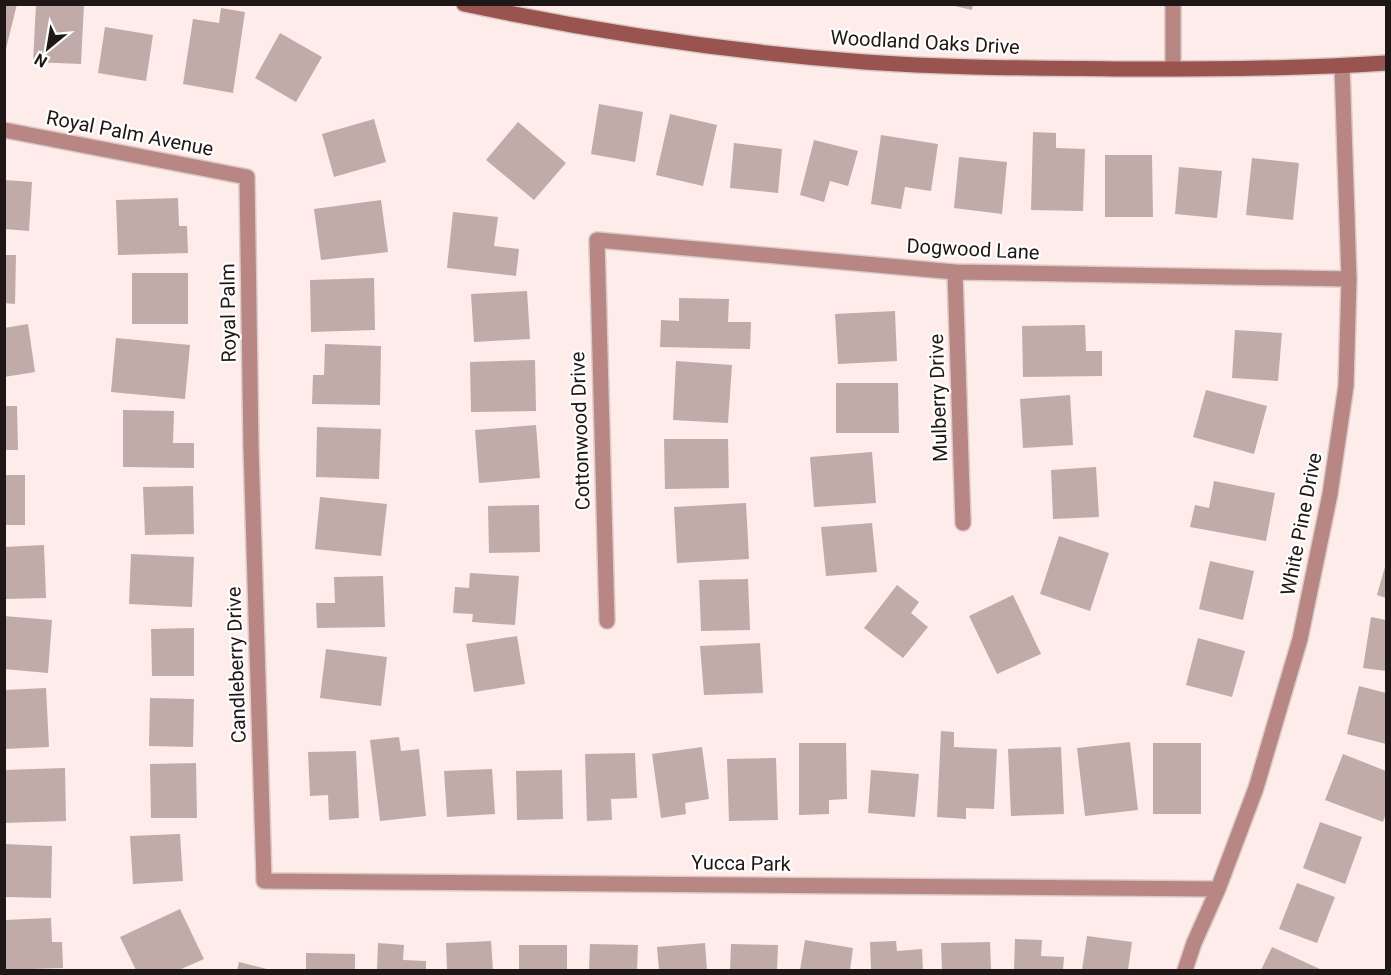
<svg xmlns="http://www.w3.org/2000/svg" width="1391" height="975" font-family="Roboto,sans-serif">
	<rect width="100%" height="100%" fill="#feecea"/>
	<path fill="#c0aba9" d="M4,4H17L5,53H4Z
		M36,4H84L81,64L33,62Z
		M946,4H973L972,10Z
		M221,8L245,12L233,93L183,84L193,19L219,23Z
		M105,27L153,35L146,81L98,73Z
		M280,33L322,57L296,102L255,78Z
		M599,104L643,112L635,162L591,154Z
		M670,114L717,125L703,186L656,175Z
		M374,119L386,162L334,177L322,134Z
		M518,122L566,163L534,200L486,160Z
		M1033,132L1056,133V148L1085,149L1083,211L1031,210Z
		M881,135L938,144L931,191L905,187L901,209L871,204Z
		M814,140L858,151L848,186L830,181L824,202L800,195Z
		M734,143L782,149L778,193L730,188Z
		M1105,155H1152L1153,217H1105Z
		M959,157L1007,162L1002,214L954,208Z
		M1252,158L1299,163L1293,220L1246,215Z
		M1179,167L1222,171L1217,218L1175,214Z
		M4,180L32,182L29,231L4,229Z
		M178,198L179,226H187L188,253L118,255L116,200Z
		M381,200L388,252L321,260L314,209Z
		M453,212L498,217L494,246L519,249L516,276L447,268Z
		M4,255H16L15,304L4,303Z
		M132,273H188V324H132Z
		M374,278L375,330L311,332L310,280Z
		M527,291L530,339L474,342L471,294Z
		M679,298L729,299L728,322H751L750,349L660,347L661,320L679,321Z
		M895,311L897,361L838,364L835,314Z
		M28,324L35,372L4,377V328Z
		M1085,325L1086,351H1102V376L1023,377L1022,326Z
		M1235,330L1282,333L1278,381L1232,378Z
		M116,338L190,345L185,399L111,392Z
		M325,344L381,346L380,405L312,404L313,375H324Z
		M535,360L536,411L471,412L470,362Z
		M676,361L732,365L728,423L673,420Z
		M836,383H898L899,433H836Z
		M1206,390L1267,406L1254,454L1193,437Z
		M1070,395L1073,445L1023,448L1020,399Z
		M4,406H17L18,450H4Z
		M123,410L174,411L173,443H194V468L123,467Z
		M536,425L540,478L479,483L475,430Z
		M317,427L381,429L379,479L316,477Z
		M664,439H728L729,488L665,489Z
		M872,452L876,503L814,507L810,457Z
		M1096,467L1099,517L1053,519L1051,470Z
		M4,475H25V525H4Z
		M1214,481L1275,493L1266,541L1190,527L1195,505L1209,508Z
		M193,486L194,534L145,535L143,487Z
		M320,497L387,504L381,556L315,549Z
		M746,503L749,559L677,563L674,507Z
		M539,505L540,552L489,553L488,506Z
		M872,523L877,572L826,576L821,527Z
		M1059,536L1109,553L1090,611L1040,594Z
		M44,545L46,598L4,599V547Z
		M131,554L194,557L192,607L129,604Z
		M1210,561L1254,571L1243,620L1199,609Z
		M1386,563V598L1377,595Z
		M470,573L519,576L515,625L472,622L473,614L453,613L455,587L469,588Z
		M383,576L385,627L317,628L316,603H335L334,577Z
		M748,579L750,630L701,631L699,580Z
		M897,585L919,602L911,613L928,627L903,658L864,628Z
		M1013,595L1041,654L997,674L969,616Z
		M4,616L52,620L48,673L4,669Z
		M1371,617L1386,620V671L1363,668Z
		M194,628V676H152L151,629Z
		M517,636L525,684L474,692L466,644Z
		M1198,638L1245,651L1232,697L1186,685Z
		M760,643L763,693L704,695L700,646Z
		M326,649L387,657L381,706L320,698Z
		M1359,686L1386,693V744L1347,734Z
		M46,688L49,747L4,749V690Z
		M150,698L194,699L193,747L149,746Z
		M941,731L954,732V747L997,749L994,809L966,808V819L937,817Z
		M399,737L401,751L419,749L426,816L380,821L370,740Z
		M1130,742L1138,810L1085,816L1077,748Z
		M799,743H846L847,799L829,800V814L799,815Z
		M1153,743H1201V814H1153Z
		M702,747L709,799L685,803L686,814L661,818L652,754Z
		M1061,747L1064,814L1011,816L1008,749Z
		M356,751L359,818L329,820L328,795L310,796L308,752Z
		M635,753L637,798L611,799L612,820L587,821L585,754Z
		M1343,754L1386,771V813L1383,822L1325,800Z
		M776,758L778,820L729,821L727,759Z
		M196,763L197,818H151L150,764Z
		M65,768L66,821L4,823V770Z
		M492,769L495,814L447,817L444,771Z
		M562,770L563,819L517,820L516,771Z
		M871,770L919,774L915,817L868,813Z
		M1320,822L1362,837L1345,884L1303,868Z
		M180,834L183,881L133,884L130,836Z
		M4,844L52,846L51,898L4,897Z
		M1297,883L1335,897L1317,943L1279,929Z
		M180,909L204,959L179,970H136L120,937Z
		M51,918L52,942H62L63,968L4,970V920Z
		M1087,936L1132,942L1128,970H1082Z
		M1015,939L1042,940L1041,956L1064,957L1063,970H1014Z
		M805,940L853,948L850,970H800Z
		M491,941L493,970H447L446,943Z
		M896,941L897,951L922,949L923,970H871L870,942Z
		M990,942L991,970H942L941,943Z
		M378,943L404,945L403,960L426,961V970H377Z
		M705,943L707,970H659L657,947Z
		M590,944L638,945L637,970H589Z
		M731,944L778,945L777,970H730Z
		M519,945H567V970H519Z
		M1272,947L1322,970H1261Z
		M306,953L355,954V970H306Z
		M239,962L271,970H237Z"/>
	<g fill="none" stroke-linecap="round" stroke-linejoin="round">
		<defs>
			<path id="street" d="M1173,69V4
				M4,130L247,177L251,447L264,881L1218,889
				M955,272L963,523
				M607,621L597,240L955,272L1349,279
				M1185,970L1194,943L1218,889L1256,788L1300,639L1330,494L1346,386L1349,279L1342,66"/>
			<path id="secondary" d="M464,4C596,32 730,52 865,62C949,68 1033,68 1117,69C1206,69 1297,69 1386,63"/>
		</defs>
		<use href="#street" stroke="#dacac8" stroke-width="18"/>
		<use href="#secondary" stroke="#dacac8" stroke-width="18"/>
		<use href="#street" stroke="#b98783" stroke-width="15"/>
		<use href="#secondary" stroke="#995450" stroke-width="15"/>
	</g>
	<g text-anchor="middle" dominant-baseline="central" stroke-width="4.5" stroke-linejoin="round" paint-order="stroke">
		<g font-size="20" fill="#1f1716" stroke="#fefefe">
			<text transform="translate(925 42) rotate(3)">Woodland Oaks Drive</text>
			<text transform="translate(130 133) rotate(11)">Royal Palm Avenue</text>
			<text transform="translate(973 249) rotate(3)">Dogwood Lane</text>
			<text transform="translate(228 313) rotate(-91)">Royal Palm</text>
			<text transform="translate(938 398) rotate(-92)">Mulberry Drive</text>
			<text transform="translate(580 431) rotate(-92)">Cottonwood Drive</text>
			<text transform="translate(1301 524) rotate(-79)">White Pine Drive</text>
			<text transform="translate(236 665) rotate(-92)">Candleberry Drive</text>
			<text transform="translate(741 863) rotate(1)">Yucca Park</text>
		</g>
	</g>
	<rect width="1391" height="975" fill="none" stroke="#1f1716" stroke-width="12"/>
	<g transform="translate(48 48) rotate(210)" stroke="#fefefe" stroke-width="4.5" paint-order="stroke">
	<path d="M0-4.5L10 22L0 15L-10 22Z" fill="#1f1716"/>
	<text y="-9" font-size="16" font-weight="bold" text-anchor="middle" fill="#1f1716">N</text>
	</g>
</svg>
